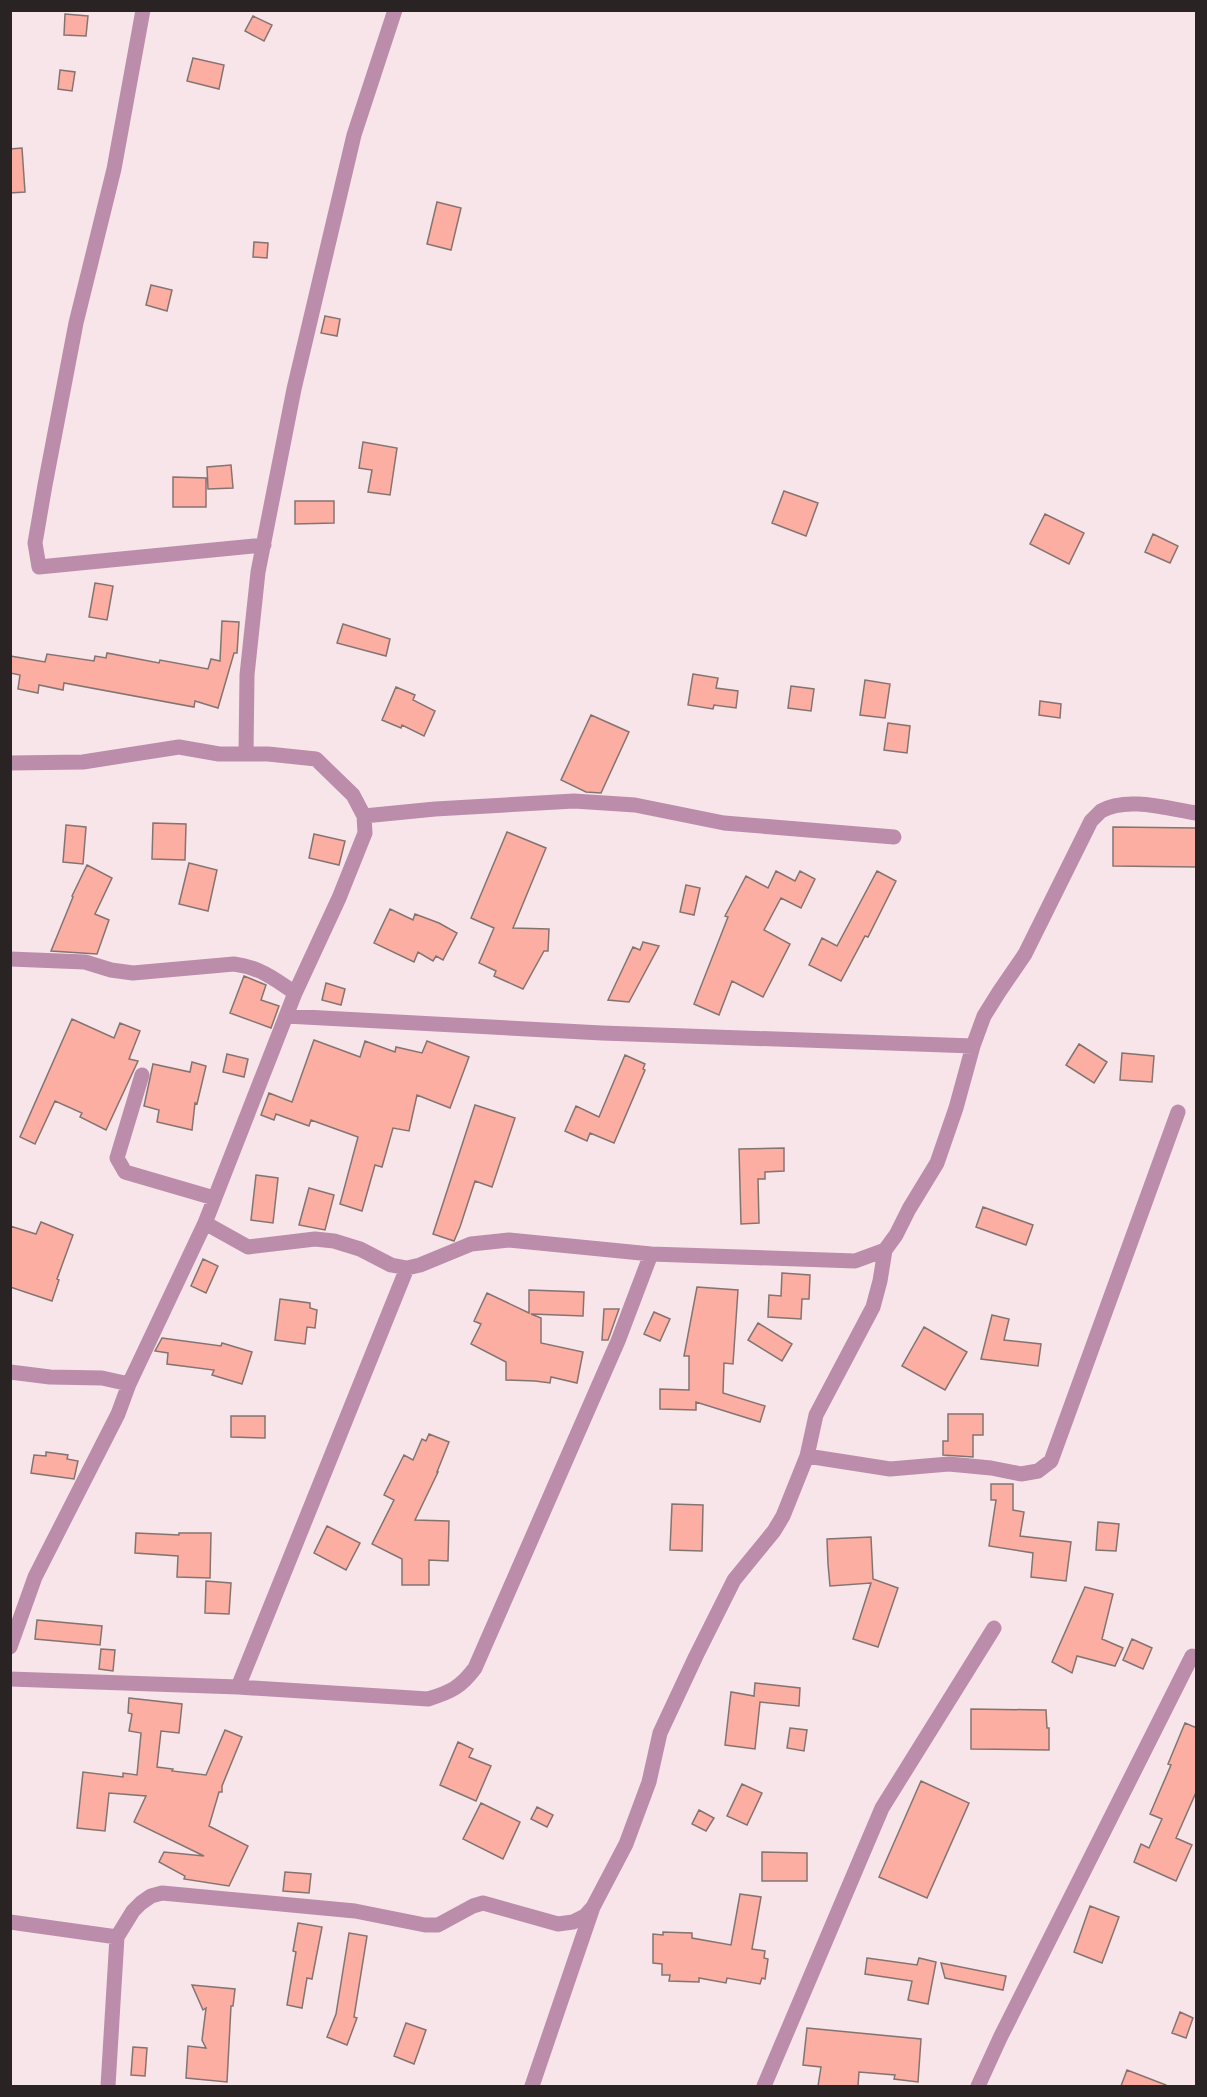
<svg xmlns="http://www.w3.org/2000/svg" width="1207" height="2097" font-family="Cabin,sans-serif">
	<rect width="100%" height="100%" fill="#f8e5e9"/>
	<path fill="#fcaea2" stroke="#847471" stroke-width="1.5" d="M65,14L88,16L86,36L64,35Z
		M253,16L272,25L264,41L245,31Z
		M193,58L224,65L219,89L187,81Z
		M60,70L75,72L72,91L58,89Z
		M22,148L25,192L10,193V149Z
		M437,202L461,208L451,250L427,244Z
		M254,242L268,243L267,258L253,257Z
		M151,285L172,290L167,311L146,305Z
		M325,316L340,319L337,336L321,333Z
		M363,442L397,448L390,495L368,492L372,470L359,468Z
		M231,465L233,488L208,489L207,467Z
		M173,477L206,478V507H173Z
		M784,491L818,503L806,536L772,523Z
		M295,501H334V523L295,524Z
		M1045,514L1084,533L1069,564L1030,544Z
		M1153,534L1178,546L1170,563L1145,552Z
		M95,583L113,586L107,620L89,617Z
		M222,621L239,622L237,653H234L218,708L195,701L194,707L64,683L63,690L39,685L38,693L18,689L20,675L10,673V656L45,662L47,654L94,661L95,656L106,658L107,653L159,663L160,660L208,669L211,659L220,661Z
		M343,624L390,639L386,656L337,643Z
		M693,674L718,678L716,688L738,691L736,708L714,705L713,709L688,705Z
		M865,680L890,684L885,718L860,715Z
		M791,686L814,689L811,711L788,708Z
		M396,687L415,695L413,700L435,711L424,736L402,725L401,728L382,720Z
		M1040,701L1061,704L1060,718L1039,715Z
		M591,715L629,732L601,793L586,792L561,780Z
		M888,723L910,726L907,753L884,750Z
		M153,823L186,824L185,860L152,859Z
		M66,825L86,827L83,864L63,862Z
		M1113,827L1197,828V867L1113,866Z
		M507,832L546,848L513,928L549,929L548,951H544L523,989L494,976L496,971L479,963L494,928L471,918Z
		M314,834L345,841L339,865L309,858Z
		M189,863L217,870L208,911L179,904Z
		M87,865L112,878L95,914L109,920L97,954L51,951L73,897L72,896Z
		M776,871L795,881L800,871L815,879L801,908L781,898L764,930L790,944L763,997L732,981L719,1015L694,1004L728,917L725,916L746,876L768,888Z
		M877,871L896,881L868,937L865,936L841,981L809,965L822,938L837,946Z
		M686,885L700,888L694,915L680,912Z
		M390,909L413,920L415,914L439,923L457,933L443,960L436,956L433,961L418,952L414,962L374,943Z
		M643,942L659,946L629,1002L608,1000L633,947L640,950Z
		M244,976L266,985L261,1000L279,1006L271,1028L230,1013Z
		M326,983L345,989L341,1005L322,1000Z
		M72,1019L114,1038L120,1023L140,1031L129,1059L138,1061L106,1130L80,1117L82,1113L55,1101L35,1144L20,1137Z
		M314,1040L360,1057L365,1041L395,1052L396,1047L422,1053L427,1041L469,1057L450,1108L417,1095L409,1131L393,1128L382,1167L375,1165L362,1211L340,1204L358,1137L311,1120L309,1126L276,1114L274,1120L261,1115L269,1093L292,1102Z
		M1079,1044L1107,1062L1094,1083L1066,1065Z
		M1122,1053L1154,1056L1152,1082L1120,1080Z
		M227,1054L248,1059L244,1077L223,1072Z
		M625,1055L645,1064L643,1069L645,1070L614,1143L590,1133L587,1141L565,1131L576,1106L599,1117Z
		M192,1062L206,1066L197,1104L195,1103L192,1130L157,1122L159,1110L144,1106L153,1064L190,1072Z
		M475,1105L515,1118L492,1187L475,1181L460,1227L454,1241L433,1234Z
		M784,1148V1171L765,1172V1179H758L759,1223L741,1224L739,1149Z
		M256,1175L278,1178L273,1223L251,1220Z
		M309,1188L334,1195L325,1230L299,1225Z
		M983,1207L1033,1225L1026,1245L976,1227Z
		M41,1222L73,1235L57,1279L59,1280L52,1301L10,1287V1226L36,1234Z
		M203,1259L218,1266L206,1293L191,1286Z
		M782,1273L810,1275L809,1299H802L801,1319L768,1317L769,1295L781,1296Z
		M697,1287L738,1290L733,1364L724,1363L723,1393L765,1406L760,1422L696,1402V1410L660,1409V1389L689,1390V1356H684Z
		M529,1290L584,1292L583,1316L531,1314L541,1318V1343L583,1352L577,1383L551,1377L550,1383L535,1381L506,1380V1362L471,1344L481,1324L474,1321L487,1293L529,1313Z
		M280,1299L310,1303V1308L317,1310L315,1328L307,1327L305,1344L275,1340Z
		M604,1309H619L608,1340H602Z
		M654,1312L670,1319L660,1341L644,1334Z
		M992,1315L1009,1319L1004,1340L1041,1344L1038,1366L981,1359Z
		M758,1323L792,1344L782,1361L748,1340Z
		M924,1327L967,1352L945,1390L902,1366Z
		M162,1338L221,1346L222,1343L252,1352L242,1384L212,1375L214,1370L167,1364L168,1353L155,1351Z
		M948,1414H983V1435H973V1457L943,1455V1441H948Z
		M231,1416H265V1438L231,1437Z
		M429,1434L449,1442L437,1472H438L415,1520L449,1521L448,1561L429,1560V1585H402V1559L372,1544L394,1500L384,1495L404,1455L413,1460L422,1439L426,1441Z
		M46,1452L68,1455L67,1459L78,1461L74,1479L31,1473L34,1455L46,1456Z
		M991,1484H1013V1510L1024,1512L1020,1536L1071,1542L1066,1581L1031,1577L1033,1553L989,1546L996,1500H991Z
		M672,1504L703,1505L702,1551L670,1550Z
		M1098,1522L1119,1524L1116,1551L1096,1550Z
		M327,1526L360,1543L346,1570L314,1553Z
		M136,1533L179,1535V1533H211L210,1578L177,1577L178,1556L135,1553Z
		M871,1537L873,1579L898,1588L878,1647L853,1639L871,1583L830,1586L828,1564L827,1539Z
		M206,1581L231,1583L229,1614L205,1613Z
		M1085,1587L1113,1594L1102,1639L1123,1648L1115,1666L1077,1656L1072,1673L1052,1662Z
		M37,1620L102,1626L100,1645L35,1639Z
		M1132,1639L1152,1648L1143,1669L1123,1660Z
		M101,1649L115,1650L113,1671L99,1669Z
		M755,1683L800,1688L799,1706L760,1702L755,1749L725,1745L731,1692L754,1696Z
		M129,1698L182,1704L179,1733L161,1731L157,1767L173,1769L172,1771L206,1775L225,1730L242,1737L222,1786V1792H219L209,1826L248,1846L229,1886L184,1879L185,1876L159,1862L164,1852L204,1856L134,1822L146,1796L109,1793L105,1831L77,1828L83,1772L123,1777V1773L137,1775L141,1733L129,1731L132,1714L128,1713Z
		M971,1709L1046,1710L1047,1728H1049V1750L971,1749Z
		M1185,1723L1197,1728V1790L1176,1838L1192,1845L1176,1881L1134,1862L1141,1844L1149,1848L1162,1819L1150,1814L1171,1765L1168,1764Z
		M790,1728L807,1730L804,1751L787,1748Z
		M458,1742L473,1749L469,1757L491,1766L476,1801L440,1785Z
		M921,1781L969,1803L927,1898L879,1877Z
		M742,1784L762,1793L747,1825L727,1816Z
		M481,1803L520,1822L503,1859L463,1839Z
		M537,1807L553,1815L547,1827L531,1819Z
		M699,1810L714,1818L706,1831L692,1824Z
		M762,1852L807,1853V1881H762Z
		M285,1872L311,1874L309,1893L283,1891Z
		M740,1894L761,1897L752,1949L765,1951L764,1958L768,1959L765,1979L762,1978L760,1984L727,1978L726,1983L699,1978V1982L669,1981L670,1975H662V1964L653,1963V1934L663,1935V1932L692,1933V1938L731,1945Z
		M1090,1906L1119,1917L1102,1963L1074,1952Z
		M298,1923L322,1927L312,1979L307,1978L302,2008L287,2005L296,1952L293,1951Z
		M349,1933L367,1936L354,2017L357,2018L347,2045L327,2037L336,2014Z
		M867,1958L917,1965L919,1958L936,1962L928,2004L908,2000L912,1981L865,1974Z
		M941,1963L1006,1976L1003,1990L945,1978Z
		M192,1985L235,1989L233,2006H231L227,2082L186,2078L188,2046L206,2048L202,2040L206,2008L203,2010Z
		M1180,2012L1193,2018L1186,2038L1172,2033Z
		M406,2023L426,2030L414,2064L394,2056Z
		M807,2028L921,2039L918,2082L894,2079L895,2075L859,2072L858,2086H818L821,2067L803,2065Z
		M133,2047L147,2048L145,2076L131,2075Z
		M1127,2070L1166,2085V2086H1121Z"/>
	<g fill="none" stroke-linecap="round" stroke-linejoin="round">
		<path stroke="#bb8dab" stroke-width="15" d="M143,10L114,169L76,323L45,485L35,543L39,567L264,545
			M246,753L247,675L258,572L294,389L354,135L395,10
			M10,763L83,762L179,747L219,754H268L316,759L353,795L364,816L365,833L339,898L295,993L205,1223L129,1384L118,1414L35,1577L10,1647
			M364,816L435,809L574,801L635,805L724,823L894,837
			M10,959L85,962L111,970L133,973L234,964C259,967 275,979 295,993
			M286,1016L602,1033L973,1046
			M142,1075L117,1158L125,1172L214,1198
			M205,1223L248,1247L315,1239L334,1241L360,1249L391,1265L407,1268L420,1265L471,1244L509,1240L651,1254L855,1261L885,1250L896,1235L909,1209L937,1163L956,1108L973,1046L984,1016L999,992L1025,954L1091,821C1094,818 1098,814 1101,811C1127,796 1169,809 1196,813
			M10,1372L50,1377L102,1378L129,1384
			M807,1456L890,1469L949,1464L991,1468L1021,1474L1038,1471L1051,1461L1178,1112
			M10,1679L238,1687L428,1699C451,1692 461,1687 475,1668L618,1341L651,1254
			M238,1687L407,1268
			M10,1922L117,1937
			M108,2086L117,1937L133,1911L141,1903L151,1896L162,1893L355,1911L425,1925H438L473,1906L483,1903L558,1924L573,1922L585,1916L593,1907L626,1844L649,1782L660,1733L696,1656L734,1580L774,1531L783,1516L807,1456L816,1415L873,1307L880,1281L885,1250
			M532,2086L593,1907
			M764,2086L882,1808L994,1628
			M978,2086L1000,2038L1192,1656"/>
	</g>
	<rect width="1207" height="2097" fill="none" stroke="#292324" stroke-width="24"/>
</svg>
